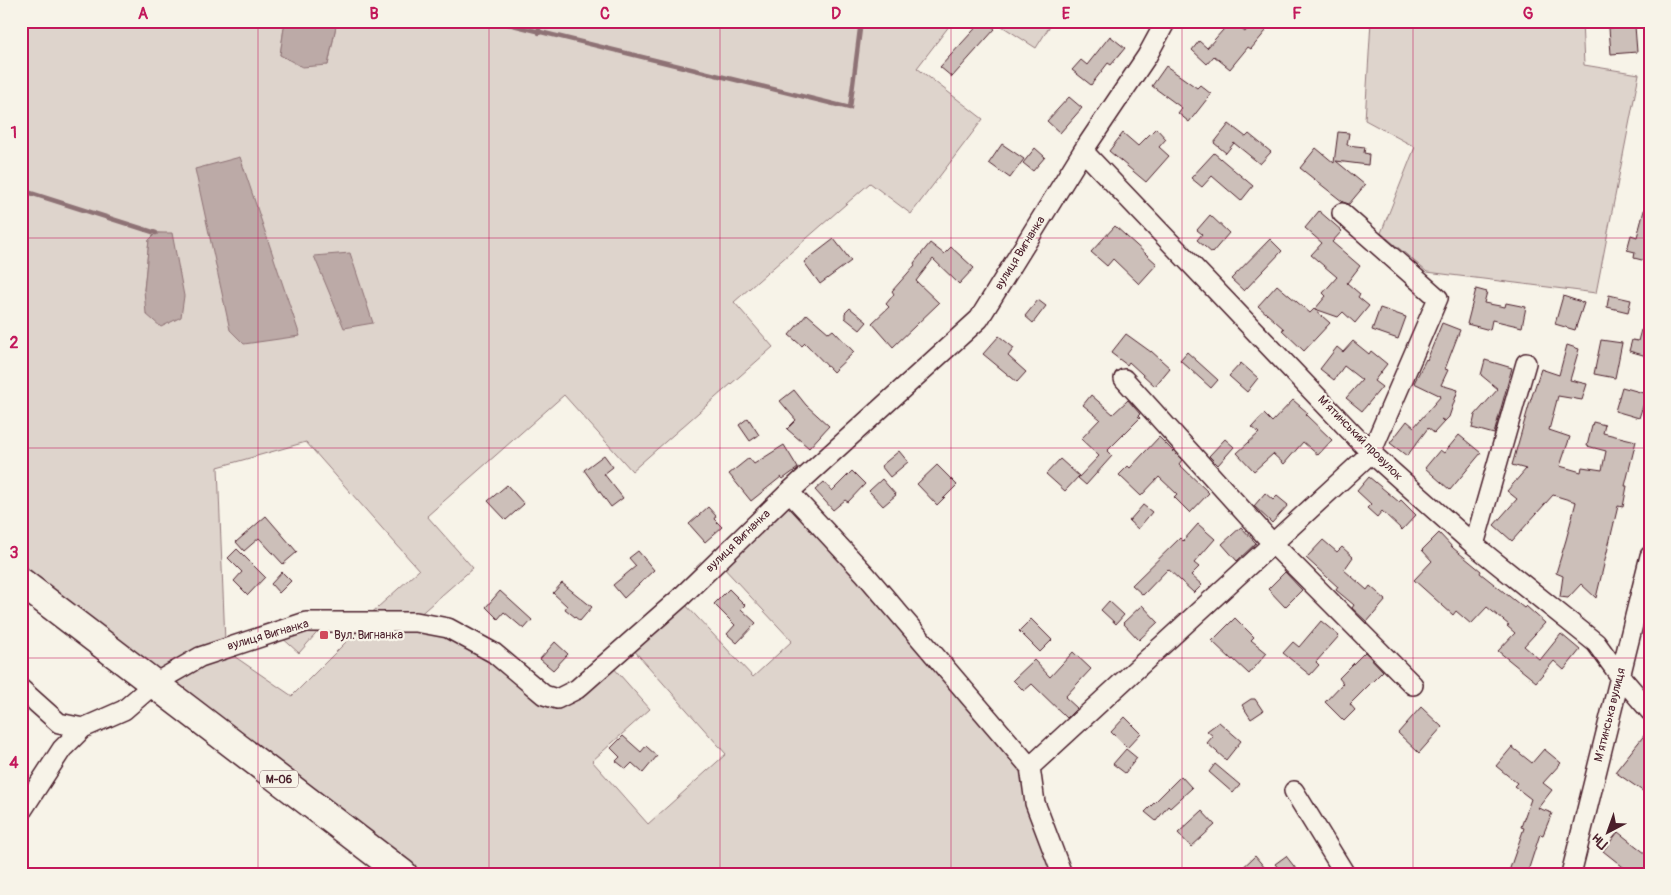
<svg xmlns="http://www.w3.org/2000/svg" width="1671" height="895" font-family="Pangolin,sans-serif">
	<rect width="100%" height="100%" fill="#f7f3e8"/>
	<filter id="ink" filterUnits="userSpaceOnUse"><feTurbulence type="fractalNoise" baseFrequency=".02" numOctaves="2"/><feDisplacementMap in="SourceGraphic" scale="10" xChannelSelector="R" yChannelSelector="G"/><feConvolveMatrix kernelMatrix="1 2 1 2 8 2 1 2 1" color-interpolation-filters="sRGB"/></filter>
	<g filter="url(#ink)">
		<path fill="#ded4cc" stroke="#947a7c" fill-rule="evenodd" d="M21,21H285L280,55L328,65L337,21H953L917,68L983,119L911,214L870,183L734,302L773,347L632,471L564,395L427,516L473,568L417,617H367L419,570L306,442L218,467L225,642L161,674L21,568ZM156,233L172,234L144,290L149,240Z
			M994,21H1053L1036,48Z
			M1371,21H1582L1584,65L1639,74L1596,293L1427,272L1381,233L1415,147L1365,120Z
			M789,500L1025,770L1057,874H422L170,681L228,652L292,696L361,627L446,633L491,657L541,700L612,666L650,709L592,761L648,824L726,754L632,648L683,602L753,677L792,641L721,565Z
			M322,627L299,653L280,636Z"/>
		<path fill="#bcaaa7" stroke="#8e7275" d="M285,21H337L328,65L302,67L280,55Z
			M240,157L300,336L244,344L230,330L195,169Z
			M156,233H172L184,296L181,317L161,327L146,314L144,290L149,240Z
			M350,253L373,323L344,328L314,256Z"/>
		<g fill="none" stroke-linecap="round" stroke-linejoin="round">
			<path stroke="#8e7275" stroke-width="4.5" d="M496,21L850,108L861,21
				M539,33V21
				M21,190L156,233"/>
		</g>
		<path fill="#ccbfb9" stroke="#4a1f2b" d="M982,21H986L995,29L952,77L940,67Z
			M1231,21L1245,32L1254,21L1266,31L1251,49L1248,47L1230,69L1214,56L1207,64L1192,50L1199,41L1207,48Z
			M1635,26L1637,52L1611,54L1609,28Z
			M1110,36L1125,48L1111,65L1108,63L1091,85L1072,70L1081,60L1087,65Z
			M1166,66L1197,88L1200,85L1211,94L1189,122L1178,113L1182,108L1152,86Z
			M1069,97L1082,108L1060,133L1047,121Z
			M1229,124L1246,137L1249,134L1271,152L1260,164L1234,143L1226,153L1214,143Z
			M1156,128L1166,139L1159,147L1169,156L1146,182L1109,151L1123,133L1138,146Z
			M1338,132L1349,133L1347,145L1365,147L1364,153L1369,154L1368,165L1336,161L1365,185L1349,204L1343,202L1300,168L1316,148L1334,163Z
			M1002,144L1024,159L1010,178L989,163Z
			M1035,148L1045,157L1033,171L1023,163Z
			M1214,153L1253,186L1241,201L1212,176L1202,187L1191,178Z
			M1646,203L1650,204V262L1634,258L1635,252L1627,250L1631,235L1637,237Z
			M1319,211L1342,231L1332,242L1360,266L1347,283L1360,294L1358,297L1369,306L1355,323L1343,312L1338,317L1315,309L1326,296L1323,293L1337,277L1311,255L1322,243L1305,228Z
			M1210,215L1229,233L1212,253L1197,240L1202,234L1197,230Z
			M1115,226L1157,264L1139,284L1113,259L1107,266L1091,252Z
			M834,239L851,261L820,284L804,262Z
			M1270,239L1282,251L1244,291L1231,279Z
			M930,243L944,254L951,247L974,268L959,284L933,259L916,281L939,303L893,347L872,323L889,307L886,304L894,294L892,291L915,265L914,263Z
			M1277,285L1310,313L1314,309L1330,323L1304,351L1282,330L1284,329L1258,306Z
			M1476,289L1487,292L1484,303L1505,307L1506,303L1526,307L1522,327L1492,320L1490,330L1467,324Z
			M1609,295L1631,300L1628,312L1607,307Z
			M1563,296L1584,303L1575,330L1555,324Z
			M1038,300L1046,306L1033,323L1025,316Z
			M850,308L867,322L860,330L845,318V313Z
			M1380,308L1406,317L1398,339L1372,330Z
			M807,314L829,333L833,330L854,352L833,372L805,343L802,346L789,335Z
			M1442,323L1460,330L1445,369L1448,370L1441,385L1458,390L1449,417L1445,421L1441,419L1444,422L1434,433L1428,428L1407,456L1390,443L1407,421L1414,427L1441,396L1414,383L1426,359L1427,360Z
			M1641,330L1650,332V357L1629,351L1632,340L1638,341Z
			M1126,334L1151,352V351L1170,368L1155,386L1129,362L1127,365L1111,353Z
			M999,336L1014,348L1008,356L1026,372L1017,382L983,354Z
			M1601,340L1622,343L1615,378L1594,374Z
			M1353,341L1369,354L1371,351L1387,364L1374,381L1382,387L1362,411L1346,398L1362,380L1344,366L1334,380L1320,369L1337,347L1343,352Z
			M1567,345L1579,349L1570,380L1587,384L1582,400L1558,396L1549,430L1570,437L1560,466L1581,472L1582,467L1602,470L1606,451L1587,446L1593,422L1605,425L1603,433L1636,441L1625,486H1627L1623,507L1618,506L1596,598L1581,584L1568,598L1560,597L1563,576L1556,573L1566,540L1576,502L1553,495L1512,541L1494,525L1517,499L1507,491L1526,469L1512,465L1530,402L1541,369L1559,375Z
			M1187,352L1218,380L1211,388L1180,360Z
			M1485,360L1512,368L1494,434L1472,428L1475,415L1498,389L1481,375Z
			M1241,363L1258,378L1247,392L1229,376Z
			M1622,387L1647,394L1639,418L1615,411Z
			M794,390L806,405L829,426L809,448L787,429L796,420L780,401Z
			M1091,395L1113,414L1128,400L1140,414L1138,416L1140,418L1107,451L1112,456L1086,485L1078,478L1099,456L1081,439L1100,419L1083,405Z
			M1293,400L1308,413L1306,415L1332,440L1318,455L1303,442L1284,464L1273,454L1254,471L1237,453L1259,433L1252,427L1264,414L1272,422Z
			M748,418L759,435L750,441L739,425Z
			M1459,435L1481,453L1450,490L1425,468L1440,450L1444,453Z
			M1159,437L1182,460L1179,464L1209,493L1190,513L1174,497L1177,494L1159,477L1141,496L1119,475L1128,466L1130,468Z
			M1225,439L1234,447L1218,465L1209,456Z
			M784,445L798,468L783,479L781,477L751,501L729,474L749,458L754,464Z
			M899,451L908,462L890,477L881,466Z
			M604,455L613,467L604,474L623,498L611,507L584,470Z
			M1060,459L1079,476L1065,491L1046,474Z
			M937,465L957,485L937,505L917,484Z
			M852,471L865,484L848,502L845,500L833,510L815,490L824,482L832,491Z
			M1369,477L1399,502L1401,500L1416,515L1402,530L1382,511L1377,517L1367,508L1371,504L1357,491Z
			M882,479L896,495L883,506L869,491Z
			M507,485L524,504L506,520L488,501Z
			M1265,493L1273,500L1277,496L1288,505L1272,523L1254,506Z
			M1143,505L1152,512L1138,529L1129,521Z
			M708,507L716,516L714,519L722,527L705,542L689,524Z
			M266,516L297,552L283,564L259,538L244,551L236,542Z
			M1198,524L1215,539L1194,563L1199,567L1191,575L1202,585L1194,593L1168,569L1143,595L1132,585L1180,538L1183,541Z
			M1241,527L1256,543L1237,561L1222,544Z
			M1439,533L1453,548L1481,571L1480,573L1524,608L1526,606L1545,623L1524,646L1540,660L1561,634L1580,650L1564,670L1554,661L1536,682L1498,651L1515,633L1507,626L1509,625L1487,607L1471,624L1456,611L1453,615L1414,580L1432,561L1422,550Z
			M1323,540L1337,552L1342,547L1353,557L1344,570L1367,590L1370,586L1386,600L1367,622L1352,608L1354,605L1336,590L1338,587L1306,558Z
			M237,549L265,577L248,595L234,581L242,572L228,558Z
			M638,551L654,570L624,598L613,585L636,566L629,558Z
			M282,572L291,581L279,593L271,584Z
			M1285,572L1302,590L1285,607L1268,589Z
			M562,583L592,607L580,621L565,609L567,606L553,593Z
			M729,589L745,605L741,609L756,623L737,643L727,634L735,625L714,604Z
			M500,591L532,620L524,629L504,612L498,619L486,607Z
			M1109,601L1124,615L1116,624L1101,610Z
			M1142,605L1158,622L1139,640L1123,623Z
			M1235,618L1254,637L1251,640L1267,653L1249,674L1233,659L1232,660L1212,641Z
			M1031,619L1052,640L1040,652L1019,631Z
			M1321,621L1339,636L1316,662L1319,665L1310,675L1283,653L1293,642L1299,647Z
			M555,642L568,654L553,670L540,659Z
			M1073,652L1091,669L1065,697L1077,708L1067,718L1032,684L1024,691L1013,680L1034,660L1050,677Z
			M1365,652L1383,671L1350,704L1355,710L1344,721L1325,702L1343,683L1339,678Z
			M1251,699H1255L1263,711L1251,719L1242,705Z
			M1421,707L1442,727L1419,753L1398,733Z
			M1125,717L1141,733L1127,748L1111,732Z
			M1219,722L1241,741L1226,760L1207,743L1213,736L1207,731Z
			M1650,728V796L1615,772Z
			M623,736L641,752L646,746L657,756L643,773L632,763L626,769L616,761L620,757L611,748Z
			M1512,747L1532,763L1544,749L1561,763L1543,783L1552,790L1538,808L1552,813L1543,835L1540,834L1527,874H1508L1524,828L1521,827L1531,799L1514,786L1517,783L1496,766Z
			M1126,749L1137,758L1125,773L1113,764Z
			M1215,764L1240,785L1233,793L1209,772Z
			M1181,776L1192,788L1170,808L1168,806L1156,821L1145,812Z
			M1202,811L1215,825L1191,847L1178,833Z
			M1618,832L1650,857V874H1632L1603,851Z
			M1255,856L1270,874H1236Z
			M1286,856L1300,874H1283L1275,864Z"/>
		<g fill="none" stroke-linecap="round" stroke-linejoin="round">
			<defs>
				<path id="minor" d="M1083,151L1371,453L1474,545L1596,643L1620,676L1650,711
					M1124,379L1273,544L1413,685
					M789,492L865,574L1030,767L1035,803L1062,874
					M1474,545L1526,363
					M21,689L59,723L83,728
					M1030,767L1371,453L1438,298L1342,213
					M1294,791L1345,874
					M21,812L62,749L83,728L124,710L155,683L200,657L306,622H416L448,628L494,653L544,695L557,699L577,689L680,598L789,492L979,319L1083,151L1147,56L1166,21
					M1571,874L1650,556"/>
				<path id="highway" d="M21,582L403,874"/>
			</defs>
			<use href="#minor" stroke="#4a1f2b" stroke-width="22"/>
			<use href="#highway" stroke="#4a1f2b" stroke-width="31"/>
			<use href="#minor" stroke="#f7f3e8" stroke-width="19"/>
			<use href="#highway" stroke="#f7f3e8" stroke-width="28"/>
		</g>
	</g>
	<path fill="none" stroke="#c2185b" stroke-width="1" stroke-opacity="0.55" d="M258,21V874M489,21V874M720,21V874M951,21V874M1182,21V874M1413,21V874M21,238H1650M21,448H1650M21,658H1650"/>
	<rect fill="#d1495b" stroke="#f7f3e8" stroke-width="2" x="319" y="630" width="10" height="10" rx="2.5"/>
	<g text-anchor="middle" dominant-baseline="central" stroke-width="4.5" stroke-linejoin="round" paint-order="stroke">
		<rect fill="#f7f3e8" stroke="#7e5f64" stroke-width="1" x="260" y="770.5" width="38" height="17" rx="4"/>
		<g font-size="11" font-weight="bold" fill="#4a1f2b">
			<text x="279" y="779">М-06</text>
		</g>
		<g font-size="12" fill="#4a1f2b" stroke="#f7f3e8">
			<text transform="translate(1020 253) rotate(-58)">вулиця Вигнанка</text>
			<text transform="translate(1360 438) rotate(45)">Мʼятинський провулок</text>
			<text transform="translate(738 541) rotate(-44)">вулиця Вигнанка</text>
			<text transform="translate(268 635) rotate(-16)">вулиця Вигнанка</text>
			<text transform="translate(1610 715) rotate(-76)">Мʼятинська вулиця</text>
		</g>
		<g font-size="12" fill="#4a1f2b" stroke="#f7f3e8" text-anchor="start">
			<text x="334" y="635">Вул. Вигнанка</text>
		</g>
	</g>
	<rect width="1671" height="895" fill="none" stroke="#f7f3e8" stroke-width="55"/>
	<g transform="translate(1608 832) rotate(221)" stroke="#f7f3e8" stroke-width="4" paint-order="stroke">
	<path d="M0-4L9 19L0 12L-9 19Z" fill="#4a1f2b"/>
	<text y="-8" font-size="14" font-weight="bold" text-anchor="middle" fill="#4a1f2b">Пн</text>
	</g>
	<rect x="28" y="28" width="1616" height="840" fill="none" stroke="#c2185b" stroke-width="2"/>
	<g font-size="16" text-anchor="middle" font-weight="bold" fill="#c2185b">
		<text x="143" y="19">A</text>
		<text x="374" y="19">B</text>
		<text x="605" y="19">C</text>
		<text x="836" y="19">D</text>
		<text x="1066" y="19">E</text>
		<text x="1297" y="19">F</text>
		<text x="1528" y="19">G</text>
		<text x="14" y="138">1</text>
		<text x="14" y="348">2</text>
		<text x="14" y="558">3</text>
		<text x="14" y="768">4</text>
	</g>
</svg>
